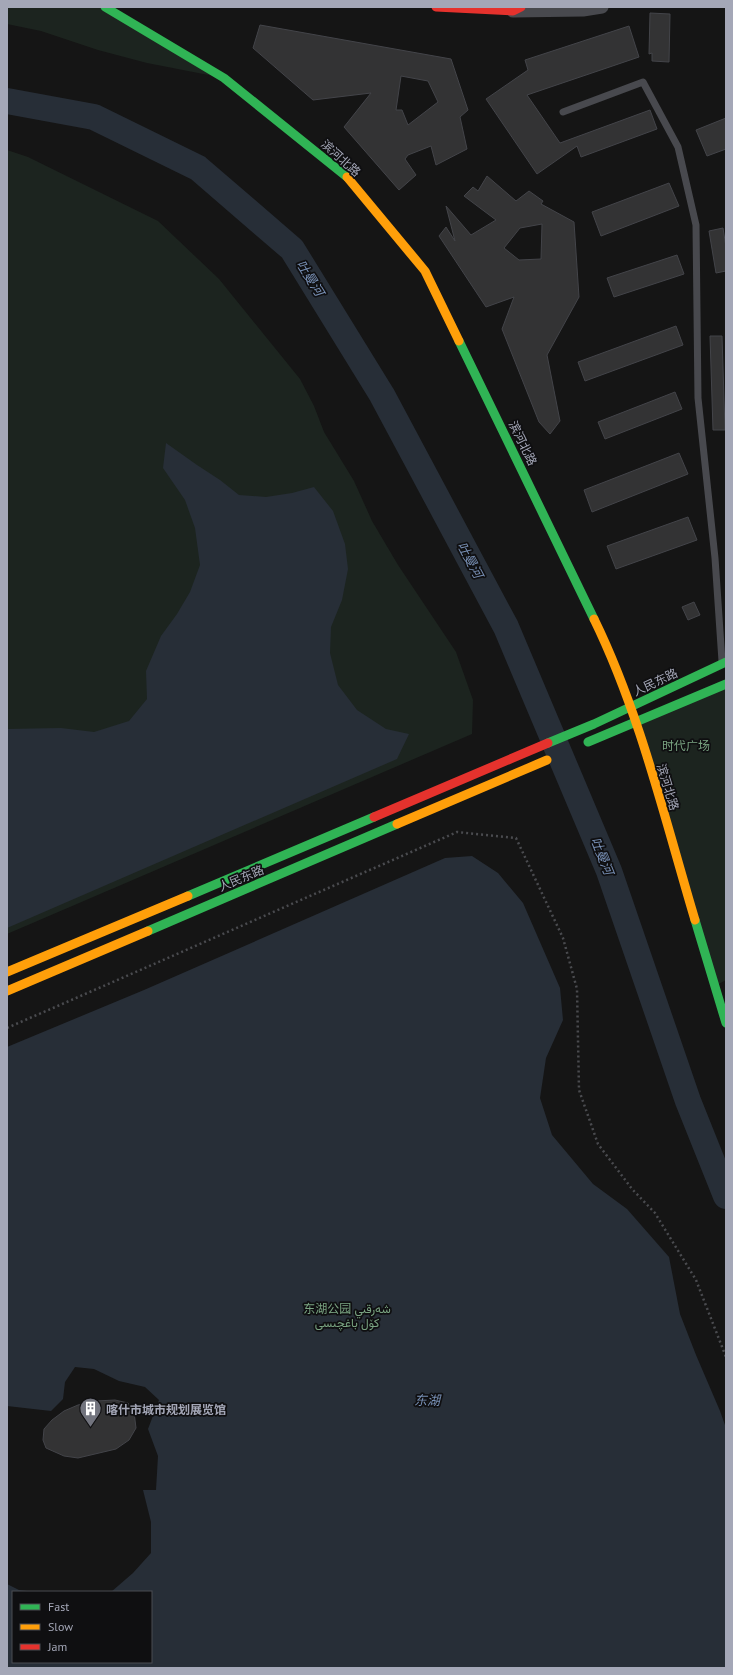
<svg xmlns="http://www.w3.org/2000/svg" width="733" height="1675" font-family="'PT Sans',Vazirmatn,'Noto Sans SC',sans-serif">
	<rect width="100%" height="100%" fill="#151515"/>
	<path fill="#1c241f" d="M7,7H101L224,78L147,63L98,50L41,31L7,24Z
		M7,150L28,157L158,221L219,279L300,379L314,406L324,432L354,481L372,521L398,565L456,652L473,700L472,734L7,934Z
		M726,684V980L715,986L636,722Z"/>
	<path fill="#272e37" d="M166,443L197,465L220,480L239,495L266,497L292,493L314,487L333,511L345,544L348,569L342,600L331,627L330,653L338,685L357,710L386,729L409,734L397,759L7,928V729L61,728L94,732L129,721L147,699L146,671L161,636L177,614L190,592L200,565L195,528L185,500L163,468Z
		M472,856L498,873L523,903L560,988L563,1020L546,1058L540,1098L552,1135L593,1184L627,1209L669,1257L680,1314L696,1355L720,1411L726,1428V1668H7V1584L19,1590L35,1592H13V1662H151V1592H111L133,1573L151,1553V1522L143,1490H156L158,1456L148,1429L159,1400L145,1387L119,1381L94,1369L75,1367L65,1382L63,1399L51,1411L7,1406V1047L144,990L445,858Z"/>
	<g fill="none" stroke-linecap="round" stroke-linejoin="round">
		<path stroke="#272e37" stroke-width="26" d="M7,101L94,117L198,168L292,249L382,395L506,627L609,871L688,1101L726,1196"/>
	</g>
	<path fill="#333334" stroke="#434449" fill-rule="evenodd" d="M650,13L670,14L669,62L652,61V53L649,54Z
		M260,25L451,59L468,110L460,117L467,149L436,165L431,146L408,155L405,159L416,175L399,190L344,127L371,93L313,100L253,48ZM401,76L428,81L438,102L408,125L402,110H396Z
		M629,26L639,57L527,95L560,143L650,110L657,129L581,157L577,146L537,174L486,99L528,70L525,60Z
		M726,118V149L707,156L696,130Z
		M487,176L516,201L529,191L543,201L541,204L574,222L579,297L547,355L560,421L550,434L539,422L502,329L514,297L486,307L439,236L446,227L455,241L446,206L471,235L496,220L464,196L473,187L478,191ZM542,224L541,259L519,260L504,248L520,228Z
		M669,183L679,206L601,236L592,212Z
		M723,228L726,247V271L716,273L709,231Z
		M677,255L684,274L614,297L607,278Z
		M676,326L683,345L585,381L578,362Z
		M710,336H722L725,430H713Z
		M675,392L682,409L605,439L598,422Z
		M679,453L688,474L592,512L584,490Z
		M688,517L697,540L616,569L607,546Z
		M694,602L700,615L688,620L682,607Z
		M115,1400L128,1403L134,1412L136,1428L129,1440L116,1449L78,1458L64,1456L46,1448L43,1440L44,1429L52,1420L64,1411L78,1405L96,1401Z"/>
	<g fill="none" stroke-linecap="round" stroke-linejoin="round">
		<path stroke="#4a4b4f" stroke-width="2.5" stroke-dasharray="2 3" stroke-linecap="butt" d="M7,1028L457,832L516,838L563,938L577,989L579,1090L598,1144L632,1189L655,1213L696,1280L726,1357"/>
		<path stroke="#48494e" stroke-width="7" d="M563,112L643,82L678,147L696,225L698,398L715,558L722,661"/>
		<path stroke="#48494e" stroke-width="13" d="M513,11L583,10L602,7"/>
		<path stroke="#30b455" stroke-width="9" d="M105,7L224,78L347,177
			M459,341L594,619
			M588,742L726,684
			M548,743L594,724L726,662
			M188,896L374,817
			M695,920L726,1023
			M148,931L397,824"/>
		<path stroke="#ff9f0a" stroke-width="9" d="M347,177L425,271L459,341
			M594,619C640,713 665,820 695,920
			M397,824L547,760
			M7,972L188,896
			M7,991L148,931"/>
		<path stroke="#e5322d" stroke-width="9" d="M436,7L513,11L521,7
			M374,817L548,743"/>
	</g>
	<defs>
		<symbol id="building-pin" viewBox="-11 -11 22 30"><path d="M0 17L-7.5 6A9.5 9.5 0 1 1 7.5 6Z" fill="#72747e" stroke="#0f0f11"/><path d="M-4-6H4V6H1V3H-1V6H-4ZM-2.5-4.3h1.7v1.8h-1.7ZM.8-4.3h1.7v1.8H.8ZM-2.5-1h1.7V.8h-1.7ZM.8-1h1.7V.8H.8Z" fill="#fff"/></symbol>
	</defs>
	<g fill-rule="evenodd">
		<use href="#building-pin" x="78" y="1396" width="25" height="34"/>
	</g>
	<g text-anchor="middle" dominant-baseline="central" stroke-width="3.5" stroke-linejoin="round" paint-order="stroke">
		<g font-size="12" fill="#a4a7b7" stroke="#0f0f11">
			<text transform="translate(341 158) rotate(42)">滨河北路</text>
			<text transform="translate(523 443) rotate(64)">滨河北路</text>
			<text transform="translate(655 682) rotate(-25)">人民东路</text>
			<text transform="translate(668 787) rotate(73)">滨河北路</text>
			<text transform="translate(241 878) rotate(-23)">人民东路</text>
		</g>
		<g font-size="12" fill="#7aa482" stroke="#0f0f11">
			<text x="686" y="745">时代广场</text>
			<text x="347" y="1308">东湖公园 شەرقىي<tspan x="347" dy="14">كۆل باغچىسى</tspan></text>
		</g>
		<g font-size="12" font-weight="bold" fill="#a4a7b7" stroke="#0f0f11" text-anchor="start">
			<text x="106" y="1409">喀什市城市规划展览馆</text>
		</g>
		<g font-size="13" font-style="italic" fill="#7890b5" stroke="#0f0f11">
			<text transform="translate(310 278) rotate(58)">吐曼河</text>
			<text transform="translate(470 560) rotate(62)">吐曼河</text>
			<text transform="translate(602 856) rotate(68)">吐曼河</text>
			<text x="427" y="1400">东湖</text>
		</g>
	</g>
	<rect width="733" height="1675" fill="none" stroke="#a4a7b7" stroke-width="16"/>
	<rect x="12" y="1591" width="140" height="72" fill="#0f0f11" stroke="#4b4c53"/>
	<rect x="20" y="1604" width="20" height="6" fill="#30b455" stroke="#4b4c53"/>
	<text x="48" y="1611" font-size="12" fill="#a4a7b7">Fast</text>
	<rect x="20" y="1624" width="20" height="6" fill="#ff9f0a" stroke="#4b4c53"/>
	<text x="48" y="1631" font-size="12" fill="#a4a7b7">Slow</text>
	<rect x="20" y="1644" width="20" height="6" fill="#e5322d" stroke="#4b4c53"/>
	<text x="48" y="1651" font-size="12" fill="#a4a7b7">Jam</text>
</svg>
